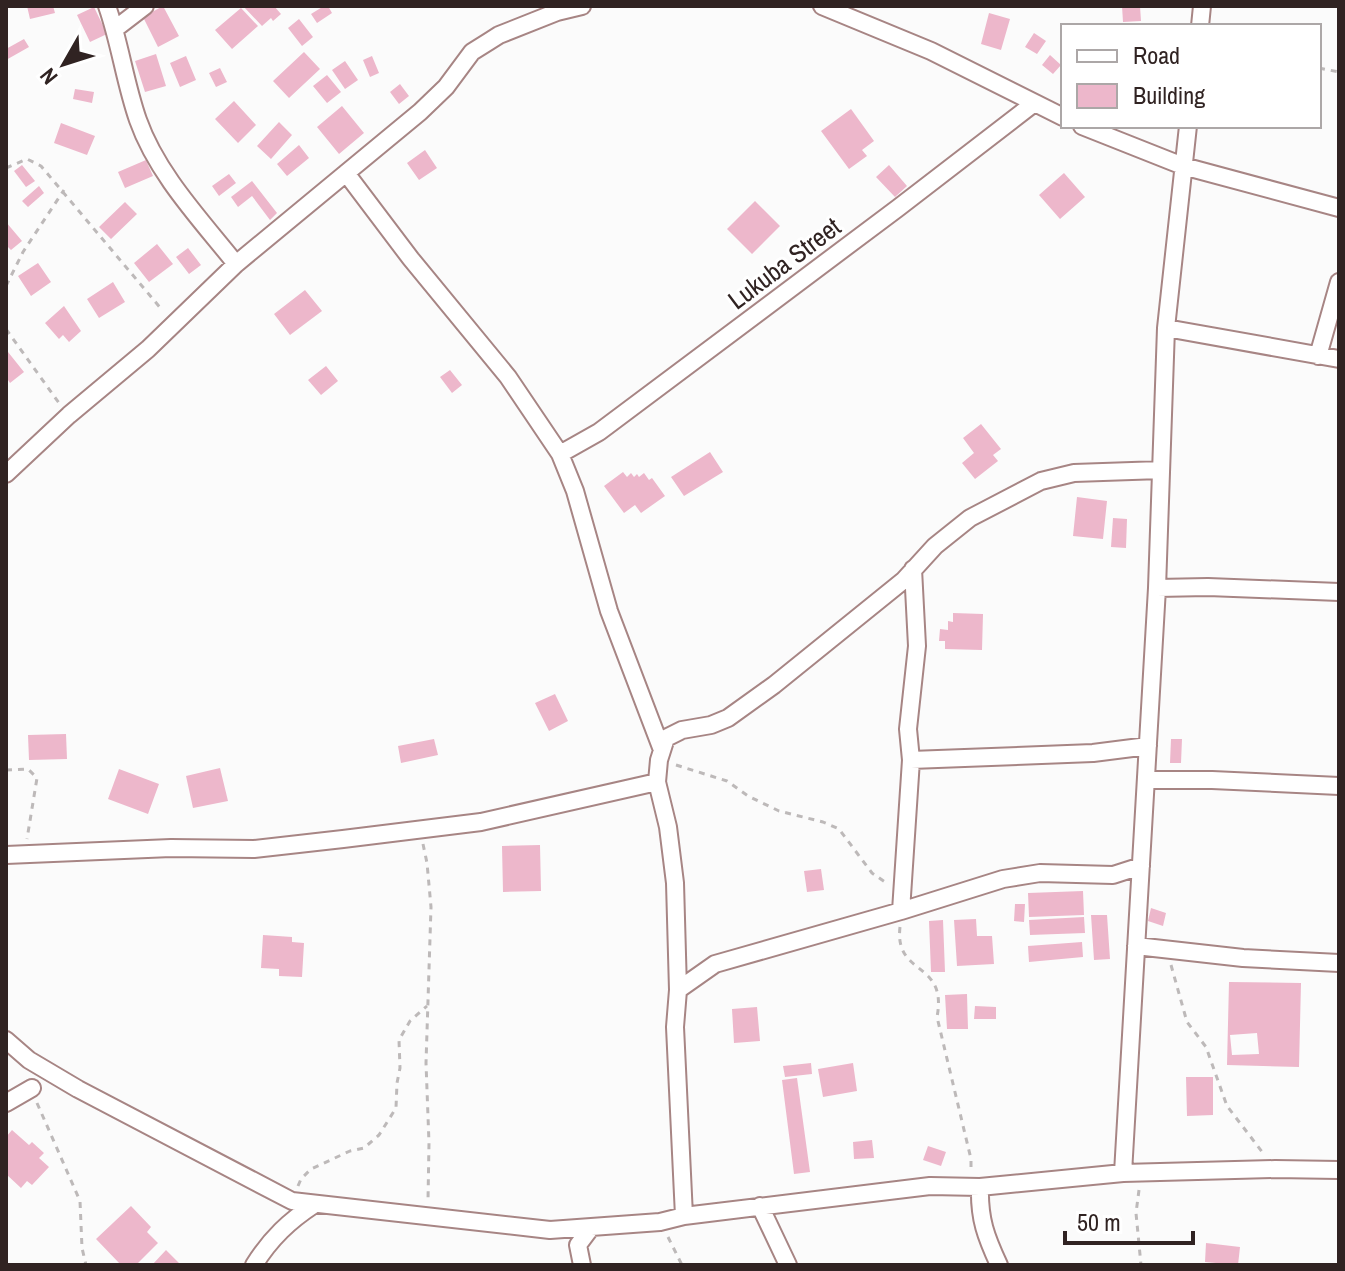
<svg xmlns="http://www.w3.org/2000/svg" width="1345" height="1271" font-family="'Archivo Narrow',sans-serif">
	<rect width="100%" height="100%" fill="#fbfbfb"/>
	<path fill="#edb7cb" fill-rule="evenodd" d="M27,6H53L55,13L30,19Z
		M163,6L179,36L158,47L143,17Z
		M243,6H274L281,14L273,21L271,18L262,26Z
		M324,6H328L332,13L317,23L311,14Z
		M1122,6H1140L1141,21L1123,22Z
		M94,7L107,34L90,42L77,15Z
		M241,8L258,26L232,49L215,30Z
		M989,13L1010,19L1001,50L981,44Z
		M299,19L313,37L302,46L288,28Z
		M1034,33L1046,41L1037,54L1025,47Z
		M24,39L29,47L6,60V49Z
		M304,52L320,69L289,98L273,81Z
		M156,54L166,86L145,92L135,61Z
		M1050,55L1061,65L1053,74L1042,65Z
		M186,56L196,80L180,87L170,63Z
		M372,56L379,73L370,77L363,60Z
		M345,61L358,80L345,89L332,70Z
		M220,68L227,82L216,87L209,73Z
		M327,75L341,92L327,103L313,86Z
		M400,84L409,96L399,104L390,92Z
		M75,89L94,92L92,103L73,99Z
		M234,101L256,125L238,143L215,119Z
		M342,106L364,133L339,154L317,127Z
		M851,109L874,141L862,150L867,156L849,169L821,131Z
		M279,122L292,135L271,159L257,146Z
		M61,123L95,136L87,155L54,143Z
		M299,145L309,158L287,176L277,164Z
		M425,150L437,168L419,180L407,163Z
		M146,160L153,176L125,188L118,172Z
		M22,165L35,181L26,187L14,171Z
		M889,165L907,186L895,197L876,177Z
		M1064,173L1085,197L1060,219L1039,195Z
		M229,174L236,183L219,196L212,186Z
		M252,181L277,213L270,220L252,196L238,207L231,197Z
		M39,186L44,193L28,207L22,201Z
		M755,201L780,226L752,254L727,229Z
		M125,202L137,214L111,239L99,227Z
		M6,222L22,241L11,250L6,245Z
		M157,244L173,264L149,282L134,263Z
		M188,248L201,265L189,274L176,257Z
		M38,263L51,282L31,296L18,276Z
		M113,282L125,302L99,318L87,299Z
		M305,290L322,311L290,335L274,314Z
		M64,306L81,331L69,342L63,335L59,339L45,323Z
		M8,352L24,372L10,383L6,377V354Z
		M326,366L338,381L321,395L308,380Z
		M450,370L462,385L452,393L440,377Z
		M981,424L1001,449L993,455L998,461L975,479L962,463L974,453L963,438Z
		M710,452L723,472L684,496L671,477Z
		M623,472L627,477L631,473L634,477L637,474L639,477L644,473L649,480L652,478L665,496L641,513L635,505L624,513L604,486Z
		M1077,497L1107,501L1103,539L1073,536Z
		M1113,518L1127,519L1126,548L1111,547Z
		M953,613L983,614L982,650L945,649V641H939L940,629L948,630V621L953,622Z
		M555,694L568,721L549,731L535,703Z
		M66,734L67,759L29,760L28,735Z
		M434,739L438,755L401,763L398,746Z
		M1171,739H1182L1181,763H1170Z
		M220,768L228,801L193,808L186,776Z
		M119,769L159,784L148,814L108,799Z
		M540,845L541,891L503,892L502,846Z
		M821,869L824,890L807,892L804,871Z
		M1083,891L1084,915L1029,917L1028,893Z
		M1015,904H1025L1024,922L1014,921Z
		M1151,908L1166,913L1163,926L1148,921Z
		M1091,915H1107L1110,959L1094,960Z
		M1084,917L1085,933L1030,935L1029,920Z
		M976,919L977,936H992L994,964L957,966L954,920Z
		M943,920L945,972H931L929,921Z
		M263,935L292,937V942L304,943L302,977L279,976V969L261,968Z
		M1082,942L1083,957L1029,962L1028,946Z
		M1229,982L1301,983L1299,1067L1227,1065ZM1257,1033L1259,1054L1232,1055L1230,1035Z
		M967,994L968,1029H947L945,995Z
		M975,1006L996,1007V1019H974Z
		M757,1007L760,1041L734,1043L732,1009Z
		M811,1063L812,1074L785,1077L783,1066Z
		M853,1063L857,1091L823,1097L818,1069Z
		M1186,1077H1213V1115L1187,1116Z
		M797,1078L810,1172L794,1174L782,1080Z
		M12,1130L29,1145L32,1142L44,1153L39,1158L49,1167L32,1185L27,1181L21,1188L6,1174V1137Z
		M872,1140L874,1158L854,1159L853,1142Z
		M928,1146L946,1152L941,1166L923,1160Z
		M131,1206L151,1227L147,1232L158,1243L136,1265H121L96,1239Z
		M1206,1243L1240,1247L1238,1265L1205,1262Z
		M166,1250L181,1265H152Z"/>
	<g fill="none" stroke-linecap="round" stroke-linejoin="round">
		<defs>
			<path id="minor" d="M107,6C120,43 125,83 138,120C157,174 201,220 236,264
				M822,6L931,51L1063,117
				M1200,26L1202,6
				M115,29L145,6
				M1082,126L1183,166L1339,208
				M346,173L411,259L508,377L560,454L575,491L609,611L662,750
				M1166,328L1339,359
				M1318,356L1339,282
				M560,454L599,432L898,208L1033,104
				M6,474L69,415L148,349L236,264L420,112L446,87L472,52L488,42L499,35L557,12L582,6
				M1157,588L1208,587L1339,592
				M911,760L1093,753L1148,746
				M1146,780H1212L1339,786
				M657,782L668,827L675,883L678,990L675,1027L684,1216
				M6,855L171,848L254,849L343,839L481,822L657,782L659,760L666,738L682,730L711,725L728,718L774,685L904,580L935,546L970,518L1041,481L1074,473L1161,470
				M901,911L911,760L908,729L917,646L913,569
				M1136,946L1243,958L1339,963
				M678,990L715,964L901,911L1003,879L1040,873L1113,875L1141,866
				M6,1040L29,1060L78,1089L292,1201L550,1230L660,1222L684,1216L930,1186L980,1187L1123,1173L1275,1169L1339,1170
				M6,1103L32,1088
				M1123,1173L1157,588L1166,328L1188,126
				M980,1187C979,1219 986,1237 999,1265
				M760,1206L788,1265
				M254,1265C271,1238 289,1221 315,1204
				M582,1265L578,1245L590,1229"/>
		</defs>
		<use href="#minor" stroke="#a78584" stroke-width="20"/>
		<path stroke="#bdb9b9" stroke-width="3" stroke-dasharray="6 6" stroke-linecap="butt" d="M1319,68L1339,72
			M6,168L27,159L41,166L163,311
			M6,286L23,252L64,190
			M6,329L59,403
			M676,765L727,781L748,796L779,811L823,822L839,829L872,873L885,882
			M6,770L28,769L37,778L27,839
			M423,844L427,863L431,907L426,1063L429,1143L428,1200
			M900,927C894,977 948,960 937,1017L971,1159V1171
			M1171,965L1187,1022L1206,1047L1227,1106L1263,1153
			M37,1103L80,1201L82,1248L86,1265
			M298,1186L301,1179L311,1169L350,1151L364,1148L379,1135L396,1108L397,1083L400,1068L399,1040L410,1021L427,1006
			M1139,1190L1136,1213L1141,1265
			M668,1237L682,1265"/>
		<use href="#minor" stroke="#fff" stroke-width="16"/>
	</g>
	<g text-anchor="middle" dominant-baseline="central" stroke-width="6" stroke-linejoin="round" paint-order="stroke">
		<g font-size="26" fill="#302322" stroke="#fff">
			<text transform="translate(784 263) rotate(-37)">Lukuba Street</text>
		</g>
	</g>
	<rect width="1345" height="1271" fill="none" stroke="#302322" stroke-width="16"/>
	<rect x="1061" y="24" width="260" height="104" fill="#ffffff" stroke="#aca7a7" stroke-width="2"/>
	<rect x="1077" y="50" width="40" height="12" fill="#ffffff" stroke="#aca7a7" stroke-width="2"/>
	<text x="1133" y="64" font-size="24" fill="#302322">Road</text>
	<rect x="1077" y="84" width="40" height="24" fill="#edb7cb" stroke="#aca7a7" stroke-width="2"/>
	<text x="1133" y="104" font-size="24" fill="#302322">Building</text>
	<g transform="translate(64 64) rotate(231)" stroke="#ffffff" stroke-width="6" paint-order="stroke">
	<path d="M0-6L14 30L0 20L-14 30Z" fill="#302322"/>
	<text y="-12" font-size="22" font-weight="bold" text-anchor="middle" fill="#302322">N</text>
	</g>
	<path d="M1065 1231v12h128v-12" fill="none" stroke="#302322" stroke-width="4"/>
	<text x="1077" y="1231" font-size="24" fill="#302322" stroke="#ffffff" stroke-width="6" paint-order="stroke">50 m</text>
</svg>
